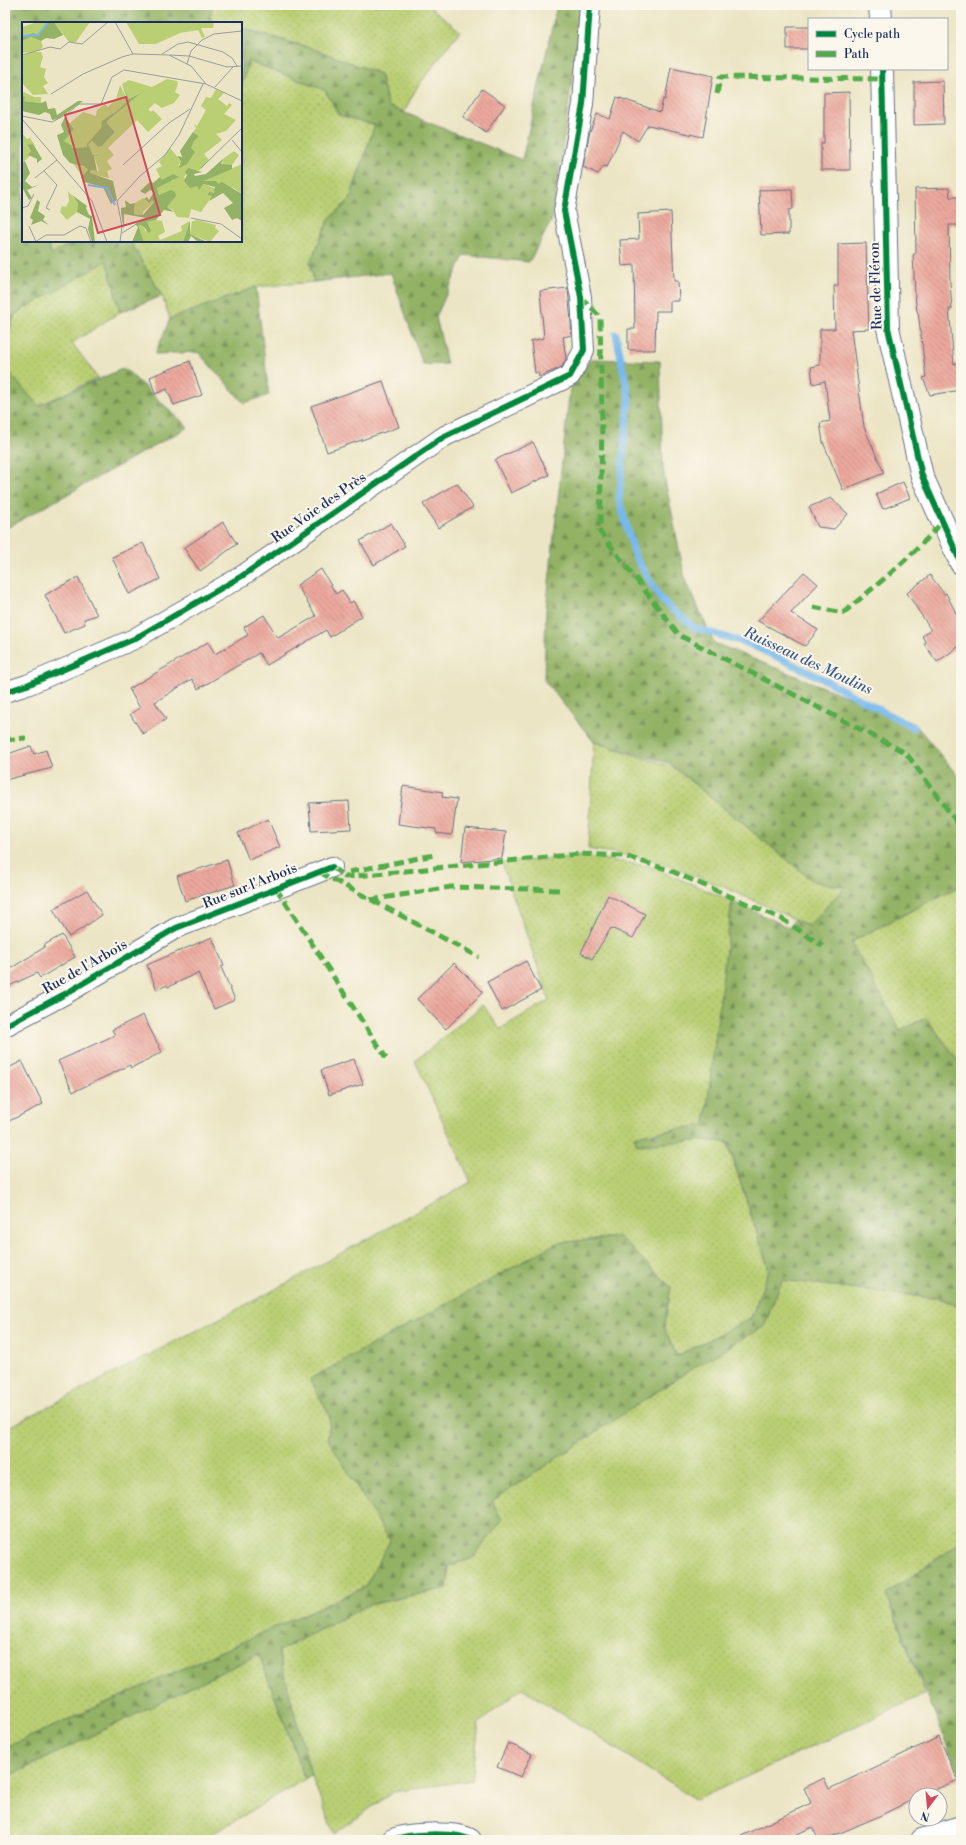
<svg xmlns="http://www.w3.org/2000/svg" width="966" height="1845" font-family="'Libre Bodoni',serif">
	<defs>
		<pattern id="grass-dots" width="8" height="8" patternUnits="userSpaceOnUse"><rect width="8" height="8" fill="#bacf73"/><path d="M2 2h.1M6 6h.1" fill="none" stroke="#9fb266" stroke-width="1.8" stroke-linecap="round"/></pattern>
		<pattern id="forest-firs" width="22" height="20" patternUnits="userSpaceOnUse"><rect width="22" height="20" fill="#93b265"/><path d="M5 1l3.5 6h-7zM16 11l3.5 6h-7z" fill="#779156"/></pattern>
		<pattern id="building-back-hatch" width="6" height="6" patternUnits="userSpaceOnUse"><rect width="6" height="6" fill="#eda99d"/><path d="M-1 5l2 2M0 0l6 6M5-1l2 2" fill="none" stroke="#bf8a83"/></pattern>
	</defs>
	<rect width="100%" height="100%" fill="#fbf7ec"/>
	<filter id="ink" filterUnits="userSpaceOnUse"><feTurbulence type="fractalNoise" baseFrequency=".025" numOctaves="2"/><feDisplacementMap in="SourceGraphic" scale="8" xChannelSelector="R" yChannelSelector="G"/><feConvolveMatrix kernelMatrix="1 2 1 2 8 2 1 2 1" color-interpolation-filters="sRGB"/></filter>
	<filter id="wash" filterUnits="userSpaceOnUse"><feTurbulence type="fractalNoise" baseFrequency=".012" numOctaves="4" result="noise"/><feDisplacementMap in="SourceGraphic" scale="16" xChannelSelector="R" yChannelSelector="G"/><feGaussianBlur stdDeviation="0.9" result="paint"/><feColorMatrix in="noise" values="0 0 0 0 0 0 0 0 0 0 0 0 0 0 0 0 0 1.4 0 .05"/><feComposite in="paint" operator="in"/></filter>
	<g filter="url(#wash)">
		<rect width="100%" height="100%" fill="#ece5c5"/>
		<path fill="url(#grass-dots)" stroke="#6a7f68" d="M213,5H428L460,31L416,89L404,112L388,106L380,74L314,49L241,28V23H222L209,19Z
			M248,61L325,90L339,115L375,125L349,201L329,219L310,263L314,282L256,287L170,319L162,296L130,241H241V88Z
			M47,241H77L51,254Z
			M107,260L120,312L72,343L98,378L38,406L5,368V342L15,314Z
			M594,742L673,767L813,881L846,886L809,926L722,886L650,859L588,849Z
			M583,856L649,866L732,901L705,1125L634,1136L727,1142L769,1270L751,1318L677,1356L664,1328L671,1287L619,1237L557,1243L311,1379L330,1416L328,1439L391,1541L365,1587L5,1748V1429L265,1295L471,1182L415,1061L483,1005L500,1029L549,1000L502,863Z
			M961,885V1064L926,1018L900,1030L851,942Z
			M782,1279L942,1299L961,1308V1542L886,1594L925,1694L696,1800L522,1688L479,1723L472,1780L393,1792L334,1834L311,1775L278,1651L368,1605L447,1588L449,1566L473,1558L492,1501L685,1373L764,1326Z
			M259,1654L305,1779L202,1840H5V1778Z"/>
		<path fill="url(#forest-firs)" stroke="#577062" d="M16,5H213L209,19L222,23H23V241H47L51,254L77,241H130L162,296L120,312L107,261L15,314L5,342V16Z
			M557,5H583L552,220L529,262L464,255L436,317L447,364L423,365L391,273L314,282L310,263L329,219L349,201L375,125L339,115L325,90L249,61L241,88V28L314,49L380,74L388,106L522,160Z
			M256,287L269,395L244,403L198,352L155,354L170,319Z
			M591,359L660,361L663,470L685,578L714,643L915,724L961,780V885L851,942L900,1030L926,1018L961,1064V1308L942,1299L782,1280L764,1326L685,1373L492,1501L502,1520L473,1558L449,1566L447,1588L368,1605L278,1651L311,1775L305,1779L259,1654L5,1778V1748L365,1587L390,1541L328,1439L330,1416L310,1379L557,1243L619,1237L671,1287L664,1328L677,1356L751,1318L769,1270L728,1142L706,1140L637,1145L634,1136L705,1125L732,901L790,928L794,919L809,926L845,887L813,881L669,763L594,742L544,680L546,610L570,388Z
			M5,368L39,406L124,368L188,427L5,529Z
			M961,1542V1778L886,1594Z"/>
		<g fill="none" stroke-linecap="round" stroke-linejoin="round">
			<path stroke="#78b9ed" stroke-width="7" d="M616,334L629,399L619,499L635,556L662,601L695,628L749,644L821,678L914,728"/>
		</g>
		<g id="blocks">
			<path fill="url(#building-back-hatch)" d="M787,27H809V49H787Z
				M671,67L713,76L703,137L648,125L638,141L623,131L607,167L604,166L598,174L583,167L590,131L597,114L610,119L617,97L660,112L663,99L665,100Z
				M943,81L944,124L914,125V82Z
				M482,89L505,105L486,133L463,117Z
				M849,92L850,170H821V143H824V93Z
				M949,188L950,197H961V225H949L950,283L952,309H949L954,364L961,361V390L930,395L923,378L926,377L918,312L917,311L915,295L913,255L916,253L915,189Z
				M792,189L793,209L789,210V234L761,235L759,190Z
				M671,212L674,281H678L679,301H670V311H656L655,350H628V329H635L634,265L622,266L620,240L639,239L638,214Z
				M866,243L869,329L851,330L864,427L884,473L843,490L823,442L820,423L830,421L825,381L813,384L811,367L820,365V329H835L834,286H838V244Z
				M568,288L572,335L563,337L566,359L562,367L539,377L538,373H535L531,341L544,338L540,291Z
				M190,361L202,395L174,405L167,389L155,394L150,377Z
				M383,381L399,427L327,452L311,406Z
				M533,442L549,475L511,493L495,460Z
				M903,482L910,498L883,509L876,494Z
				M457,483L473,507L438,528L423,504Z
				M831,498L848,514L834,529L818,527L809,507Z
				M223,522L237,544L200,571L184,548Z
				M391,523L405,546L374,565L360,541Z
				M143,543L160,579L129,594L112,557Z
				M321,569L336,594L342,590L350,603L353,601L362,616L330,637L326,630L267,665L259,653L198,689L192,679L155,702L166,719L143,734L130,714L140,708L129,689L208,642L215,654L248,635L244,627L264,615L278,638L316,616L297,585Z
				M804,572L818,584L791,613L818,630L805,646L758,621Z
				M930,575L944,594L946,593L957,615L961,614V645L937,662L924,644L926,643L922,636L931,630L907,593Z
				M78,577L97,615L84,619L85,624L64,633L45,595Z
				M31,746L34,754L46,750L52,768L5,780V755Z
				M403,786L443,792L442,797L457,799L452,835L436,833V829L398,824Z
				M349,801L351,829L311,831L309,803Z
				M268,819L280,847L249,860L238,833Z
				M465,828L506,832L502,858L461,862Z
				M227,860L235,885L185,901L177,876Z
				M87,890L102,915L69,937L53,909Z
				M608,895L645,914L633,938L611,928L592,959L581,953Z
				M62,935L75,957L40,978L37,973L5,988V972L45,947L44,945Z
				M212,937L224,966L221,967L235,1000L214,1009L198,973L168,987L167,985L157,990L147,965Z
				M526,961L541,990L502,1011L487,982Z
				M454,963L483,992L446,1029L417,999Z
				M143,1015L162,1052L131,1068L130,1065L73,1092L58,1061L115,1035L112,1030Z
				M354,1059L363,1084L329,1095L321,1070Z
				M22,1061L43,1104L5,1123V1070Z
				M939,1737L958,1780L922,1795H916V1798L875,1818L824,1840H819L812,1827L785,1840H733L811,1803L804,1788L824,1778L829,1789Z
				M508,1743L532,1754L521,1777L497,1767Z"/>
		</g>
	</g>
	<g filter="url(#ink)">
		<use href="#blocks" fill-opacity="0" stroke="#646f82" stroke-width="1"/>
		<g fill="none" stroke-linecap="round" stroke-linejoin="round">
			<defs>
				<path id="minor" d="M5,692L27,685L134,639L242,576L445,436L570,376L584,350L581,297L564,211L583,104L590,5
					M5,1026L65,994L176,928L332,867"/>
				<path id="tertiary" d="M880,5L881,19
					M882,69L888,328L922,476L961,563
					M393,1840C408,1833 456,1832 470,1840
					M922,1840L961,1827"/>
			</defs>
			<use href="#minor" stroke="#646f82" stroke-width="22"/>
			<use href="#tertiary" stroke="#646f82" stroke-width="24"/>
			<use href="#minor" stroke="#fff" stroke-width="20"/>
			<use href="#tertiary" stroke="#fff" stroke-width="22"/>
			<path stroke="#52ab49" stroke-width="5" stroke-dasharray="10 5" stroke-linecap="butt" d="M717,94L720,77L882,79
				M581,297L600,317L602,421L600,532L679,635L906,753L961,828
				M813,607L843,613C878,584 913,556 942,522
				M5,740L26,738
				M332,867L345,877L579,854L624,856L669,870L782,919L823,946
				M319,872L479,957
				M349,872L434,855
				M276,888L386,1058
				M370,900L451,887L562,890"/>
			<defs>
				<path id="cycleway" d="M882,69L888,328L922,476L961,563
					M5,692L27,685L134,639L242,576L445,436L570,376L584,350L581,297L564,211L583,104L590,5
					M5,1026L65,994L176,928L332,867
					M393,1840C408,1833 456,1832 470,1840"/>
			</defs>
			<use href="#cycleway" stroke="#fbf7ec" stroke-width="8"/>
			<use href="#cycleway" stroke="#00873e" stroke-width="6"/>
		</g>
	</g>
	<g text-anchor="middle" dominant-baseline="central" stroke-width="4" stroke-linejoin="round" paint-order="stroke">
		<g font-size="14" fill="#1b2f5e" stroke="#fbf7ec">
			<text transform="translate(876 286) rotate(-92)">Rue de Fléron</text>
			<text transform="translate(319 508) rotate(-35)">Rue Voie des Près</text>
			<text transform="translate(250 886) rotate(-22)">Rue sur l'Arbois</text>
			<text transform="translate(85 967) rotate(-30)">Rue de l'Arbois</text>
		</g>
		<g font-size="15" font-style="italic" fill="#375889" stroke="#fbf7ec">
			<text transform="translate(808 661) rotate(25)">Ruisseau des Moulins</text>
		</g>
	</g>
	<g transform="translate(22 22)">
		<rect width="220" height="220" fill="#ece5c5"/>
		<path d="M15,0H27L15,13L0,15V5ZM32,0H68L54,20H47ZM104,0H192L191,6H179L183,15L180,16L176,8L158,11L134,22H117ZM9,15L19,19L21,25L16,29L0,31V19ZM9,30H19L21,35L18,45L24,47L22,55L26,61L21,64L26,72L11,73L0,61V34ZM145,57L155,59L156,62L153,70L158,73L152,81L140,86L133,81L86,126L92,133L85,139L90,147L85,149L87,156L68,152L69,148L77,149L72,134L76,131L71,133L66,122L70,119L76,125L80,124L93,110L85,101L86,98L119,70L107,77L100,62L107,58L130,65ZM98,63L106,79L91,92L86,86L90,92L81,99L79,106L65,125L49,126L42,119L52,107L48,101L61,90L74,94L75,88L83,82L86,85L94,77ZM194,67L202,71L196,77L205,84L207,81L210,83L202,92L214,98L204,109L194,112L200,118L182,132L187,138L178,148L165,151L162,155L168,165L181,162L195,167L179,190L169,187L167,196L155,195L151,188L145,185L150,179L137,173L135,166L146,159H151L154,154L140,159L134,147L140,144L137,140L148,126L159,139L156,144L162,141L172,118L177,114L171,110L174,106L172,102L175,104L184,88L179,84L184,75L189,76ZM0,69L12,75H19V81L2,79ZM0,111L5,117L8,116L14,125L11,122L5,124L9,129L8,134L0,141ZM212,129L217,133L210,143H200L202,136ZM50,140L62,143L66,148L60,154ZM220,142V172L212,166L182,159ZM46,169L56,181L55,190L45,198L38,190L40,184L44,185L47,179ZM121,176L126,181L130,177L132,180L121,190V193L112,192L113,181ZM134,198L140,199L143,210L136,214L138,218L160,209L159,204L168,199L161,220H122L115,203L121,204L124,210L125,200ZM175,198L194,203L193,206L197,209L188,220L168,212L170,199Z" fill="#bacf73"/>
		<path d="M27,0H32L41,13L32,17L24,16L19,19L9,15L0,19V15L11,11L15,13ZM100,62L107,77L120,70L86,98L85,101L93,110L80,124L76,125L70,119L66,122L71,133L77,132L72,134L75,149L69,148L68,151L91,159L95,178L89,182L81,165L62,160L59,155L66,148L62,144L48,141L41,133L35,113L42,110L39,103L43,95L52,107L42,119L50,124L49,126L65,125V122L79,106L80,99L90,92L86,85L91,92L106,79ZM0,74L3,75L2,79L19,81L24,79L26,87L33,86L35,93L56,79H61L36,97L30,98L28,92L23,90L17,93L0,89ZM171,110L177,114L172,119L169,126L173,130L165,142L157,146L159,139L155,134L160,135L158,129ZM11,122L20,137L15,141V137L6,133L9,129L5,123ZM202,136L199,142L210,143V147L182,159H194L196,162L200,160L220,172V199L215,196L210,198L202,186L211,181L201,171L187,179L190,174L186,173L187,170L192,171L193,165L181,162L177,168L175,164L168,166L162,159L165,153L163,150L166,146L180,150L172,152L173,154L184,152ZM3,139L8,151L3,159L10,165L17,163L5,168L10,176L7,178L0,165V141ZM151,152L157,155L135,166L137,173L149,168L153,170L154,174L145,185L152,190L142,188L134,198L125,200L129,209L127,211L121,204L116,203L122,220H110L116,205L113,202L124,196L102,192V209L99,189V186L104,185L103,178L108,182L113,181L112,192L121,193L132,180L130,178L127,181L122,177L125,175L127,178L132,170L128,168L123,172L118,169L129,159L131,161L138,155L140,158ZM50,173L65,184L64,186L67,193L70,194L73,220H70L66,207L68,197L55,190L56,181ZM15,178L18,180L16,189L23,194L21,198L27,203L19,199L9,203L11,198L8,196ZM168,199V212L185,220L175,219L169,214L166,220H161Z" fill="#93b265"/>
		<path d="M126,87L129,90L131,88L140,97L126,110L115,98Z" fill="#bacf73"/>
		<path fill="none" stroke="#78b9ed" stroke-width="2" d="M0,14L16,13L26,0M66,163L85,166L93,183"/>
		<path fill="none" stroke="#989c9c" stroke-width="1" d="M93,0L111,32M140,32L156,22L166,20L201,30L210,36L215,44M0,33L28,25L38,27L47,20L60,22L86,0M148,33L167,34L205,45L220,44M165,42L169,29L180,18L192,12L220,9M193,65L211,45M29,72L61,52L100,35L111,32L147,33L169,44L184,62M0,94L30,100L45,92L57,82H79L90,55L102,48L184,62L220,79M0,97L70,179L85,220M210,118L220,130M101,143L147,101L168,87M179,146L220,106M22,149L35,163L24,186L28,188M13,156L35,138M0,186L6,184L12,172M169,196L199,202L220,217M7,204L14,220M100,211L116,201M13,220L24,213H42L58,204L64,206L69,220M98,220L100,204L95,179L118,154L143,133L157,113L181,62"/>
		<path fill="#d1495b" fill-opacity="0.15" stroke="#d1495b" stroke-width="2" d="M104,75L138,193L76,211L43,93Z"/>
		<rect width="220" height="220" fill="none" stroke="#1b2f5e" stroke-width="2"/>
	</g>
	<rect width="966" height="1845" fill="none" stroke="#fbf7ec" stroke-width="20"/>
	<rect x="808" y="18" width="140" height="52" fill="#fbf7ec" stroke="#a1a7b3"/>
	<rect x="816" y="31" width="20" height="6" fill="#00873e" stroke="#a1a7b3"/>
	<text x="844" y="38" font-size="12" fill="#1b2f5e">Cycle path</text>
	<rect x="816" y="51" width="20" height="6" fill="#52ab49" stroke="#a1a7b3"/>
	<text x="844" y="58" font-size="12" fill="#1b2f5e">Path</text>
	<g transform="translate(928 1807) rotate(196)"><circle r="19" fill="#fbf7ec" stroke="#a1a7b3"/>
	<path d="M0-3L7 15L0 10L-7 15Z" fill="#d1495b"/>
	<text y="-6" font-size="11" font-weight="bold" text-anchor="middle" fill="#1b2f5e">N</text>
	</g>
</svg>
